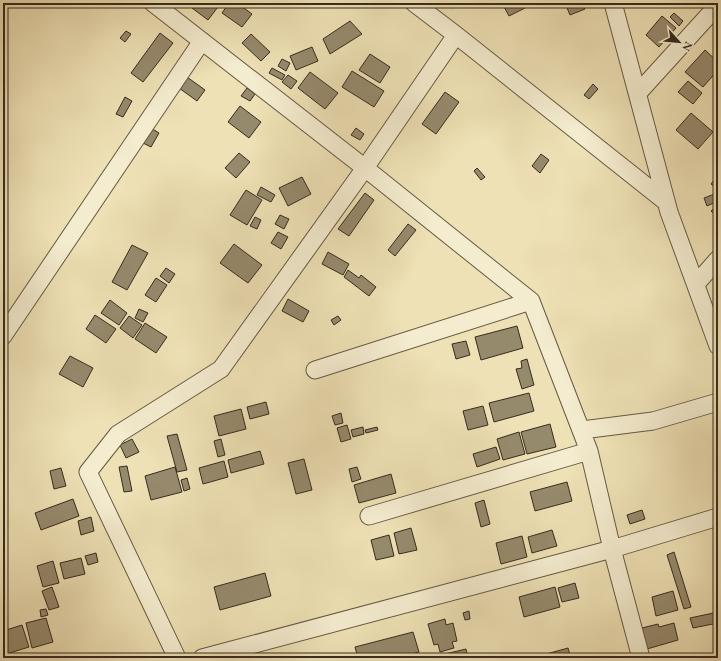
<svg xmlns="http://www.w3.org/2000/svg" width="721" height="661" font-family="'EB Garamond',serif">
	<rect width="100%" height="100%" fill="#eee1b5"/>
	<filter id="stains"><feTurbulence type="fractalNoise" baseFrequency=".005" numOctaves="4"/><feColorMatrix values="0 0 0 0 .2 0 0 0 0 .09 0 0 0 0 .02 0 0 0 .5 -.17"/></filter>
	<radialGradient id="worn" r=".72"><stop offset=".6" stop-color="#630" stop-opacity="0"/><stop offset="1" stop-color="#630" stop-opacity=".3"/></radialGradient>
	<path fill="#968a6d" stroke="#372c1f" d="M196,3H221L208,20L192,8Z
		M229,3H237L252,14L242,27L222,13Z
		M443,3H455L453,8Z
		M502,3H523L525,8L509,16Z
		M565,3H582L585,9L570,15Z
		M674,13L683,21L679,26L670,17Z
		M662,16L676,28L659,47L646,35Z
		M350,21L362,34L330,54L323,39Z
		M126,31L131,34L125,42L120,38Z
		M160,33L173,43L143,82L131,73Z
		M251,34L270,52L261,61L242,43Z
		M312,47L318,61L296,70L290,56Z
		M705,50L718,62V70L703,87L685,72Z
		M370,54L390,67L380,83L359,70Z
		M282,59L290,63L286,71L278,66Z
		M272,68L285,75L282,80L269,73Z
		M352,71L384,91L374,107L342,87Z
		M310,72L338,93L325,109L298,88Z
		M288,75L297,81L291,89L282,82Z
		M187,77L205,90L197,101L179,88Z
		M688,81L702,93L693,104L678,92Z
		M593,84L598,89L589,99L584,95Z
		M247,88L255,94L250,101L241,96Z
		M445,92L459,102L436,134L422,124Z
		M125,97L132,101L123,117L116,114Z
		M240,106L261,122L249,138L228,122Z
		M691,113L713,132L698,149L676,130Z
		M151,128L159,133L151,147L143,143Z
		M356,128L364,134L360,140L351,135Z
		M239,153L250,162L236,178L225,168Z
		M541,154L549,160L540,173L532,166Z
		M477,168L485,177L481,180L474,171Z
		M718,175V190L711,184Z
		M302,177L311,194L288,206L279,188Z
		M261,187L275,195L271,202L257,195Z
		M246,190L262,200L247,225L230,215Z
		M365,193L374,200L349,236L338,229Z
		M717,193L718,201L707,206L704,198Z
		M718,205V218L711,211Z
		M280,215L289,219L284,229L275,224Z
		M255,217L261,220L257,229L250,226Z
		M408,224L416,230L395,256L388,250Z
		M278,232L288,237L281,249L271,243Z
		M234,244L262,265L248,283L220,263Z
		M132,245L148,253L127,290L112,282Z
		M328,252L349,264L343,275L322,264Z
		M166,268L175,274L169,283L160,276Z
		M348,270L359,278L361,275L376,287L369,296L344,277Z
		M156,278L167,285L156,302L145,295Z
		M288,299L309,311L303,322L282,311Z
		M110,300L127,313L119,325L101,313Z
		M139,309L148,313L143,322L135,318Z
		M95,315L116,329L106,343L86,329Z
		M129,316L142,325L133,338L120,328Z
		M338,316L341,320L334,325L331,320Z
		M145,323L167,337L156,353L135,339Z
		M517,326L523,348L481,360L475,337Z
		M466,341L470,355L456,359L452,344Z
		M70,356L93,368L83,387L59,374Z
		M527,359L534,385L522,389L516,369L522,368L521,361Z
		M529,393L534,411L494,422L489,403Z
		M266,402L269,414L250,419L247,407Z
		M483,406L488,425L468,430L463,411Z
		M241,409L246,429L219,436L214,416Z
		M341,413L343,423L335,425L332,416Z
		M550,424L556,447L527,454L521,432Z
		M347,425L351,439L341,442L337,428Z
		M363,427L364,434L353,437L351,430Z
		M377,427L378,430L366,433L365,430Z
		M519,432L525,454L503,460L497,439Z
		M177,434L187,470L177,472L167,436Z
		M132,439L139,452L126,458L120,445Z
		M221,439L225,455L218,457L214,441Z
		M496,447L500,459L477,467L473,454Z
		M260,451L264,464L231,473L228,460Z
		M304,459L312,490L296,494L288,463Z
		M224,461L228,477L203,484L199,468Z
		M127,466L132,491L124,492L119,467Z
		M175,467L182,492L151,500L145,476Z
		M357,467L361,479L352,482L349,469Z
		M61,468L66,486L54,489L50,471Z
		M391,474L396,493L359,503L354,485Z
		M187,478L190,489L184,491L181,480Z
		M567,482L572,501L535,511L530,492Z
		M73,499L79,516L41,530L35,513Z
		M484,500L490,524L481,527L475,503Z
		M642,510L645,519L630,524L627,515Z
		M91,517L94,531L81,535L78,521Z
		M411,528L417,550L399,554L394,533Z
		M552,530L557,546L532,553L528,537Z
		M389,535L394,556L376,560L371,540Z
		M522,536L527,557L501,564L496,543Z
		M674,552L691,607L684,609L667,555Z
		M96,553L98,562L88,565L85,556Z
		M81,558L85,574L64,579L60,563Z
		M53,561L59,583L43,587L37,566Z
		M265,573L271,596L220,610L214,587Z
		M575,583L579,598L562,602L558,588Z
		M52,587L59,607L49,610L42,591Z
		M555,587L560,607L524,617L519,597Z
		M673,591L678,610L656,616L652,597Z
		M46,609L48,615L41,617L40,610Z
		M469,611L470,619L465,620L463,613Z
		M718,612V623L693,628L690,618Z
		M46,618L53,642L32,648L26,623Z
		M445,619L446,625L453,623L457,641L452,642L454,648L440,652L438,644L434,645L428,624Z
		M674,623L678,640L647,649L642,628L658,624L659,627Z
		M22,625L29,647L3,655V631Z
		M413,632L419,652L397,658H358L355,647Z
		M568,648L571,658H532Z
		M466,649L468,658H442L441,655Z
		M315,654L316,658H308L307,656Z"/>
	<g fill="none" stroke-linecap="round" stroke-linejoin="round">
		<defs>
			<path id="minor" d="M153,3L365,168L531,301L589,451L612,549L641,658
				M414,3L456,35L665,201
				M613,3L669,212L718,346
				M638,93L718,5
				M696,284L718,259
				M3,336L202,41
				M315,370L531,301
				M582,430L653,421L718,402
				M369,516L589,451
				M177,658L88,472L118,434L221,369L365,168L456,35
				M202,658L612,549L718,517"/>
		</defs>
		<use href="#minor" stroke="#655944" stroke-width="19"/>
		<use href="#minor" stroke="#f4eccf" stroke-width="17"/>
	</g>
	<rect width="721" height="661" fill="none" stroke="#eee1b5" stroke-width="16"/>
	<rect x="4" y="4" width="713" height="653" fill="none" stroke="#372c1f" stroke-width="2"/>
	<rect x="8" y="8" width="705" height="645" fill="none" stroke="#372c1f"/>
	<g transform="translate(679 42) rotate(117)" stroke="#f4eccf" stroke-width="3" paint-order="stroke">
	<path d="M0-3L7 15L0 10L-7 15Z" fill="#372c1f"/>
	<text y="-6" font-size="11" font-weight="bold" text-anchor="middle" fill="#372c1f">N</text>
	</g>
	<rect width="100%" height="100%" filter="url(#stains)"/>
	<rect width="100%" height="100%" fill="url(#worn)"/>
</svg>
